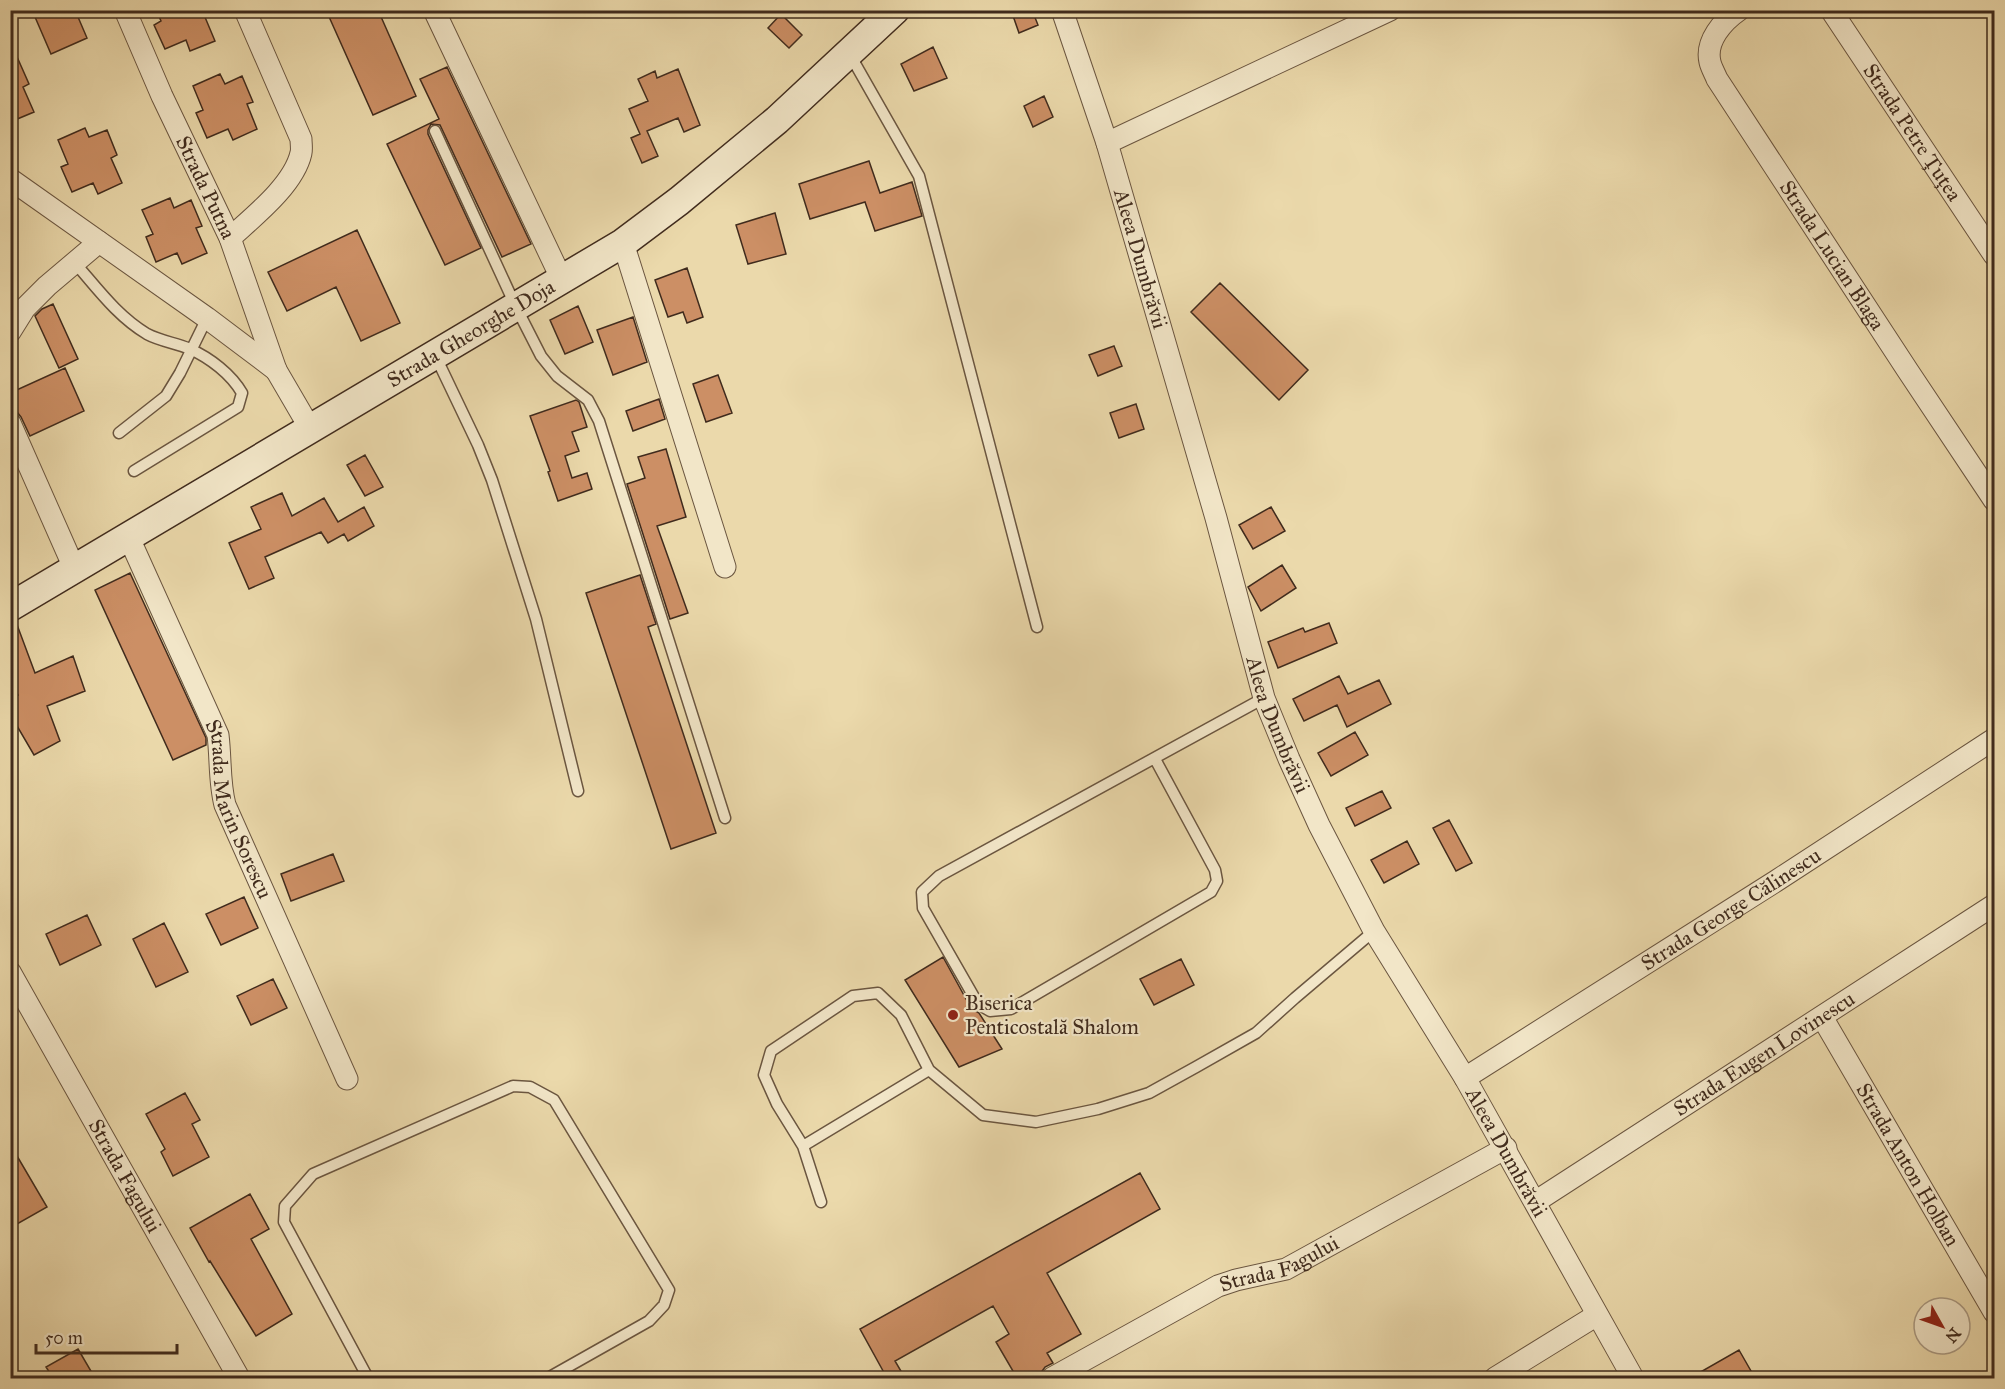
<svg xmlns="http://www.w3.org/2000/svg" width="2005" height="1389" font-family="'IM FELL Great Primer',serif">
	<rect width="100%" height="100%" fill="#ebd9ab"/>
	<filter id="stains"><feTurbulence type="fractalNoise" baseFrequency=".00333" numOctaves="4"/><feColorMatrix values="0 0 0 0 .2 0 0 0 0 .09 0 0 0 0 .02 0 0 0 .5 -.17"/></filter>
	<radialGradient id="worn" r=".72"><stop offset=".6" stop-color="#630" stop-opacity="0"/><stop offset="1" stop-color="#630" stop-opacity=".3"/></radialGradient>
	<path fill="#cc8f65" stroke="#402b1d" stroke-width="1.5" d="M32,10H75L87,38L51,54Z
		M156,10H202L215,41L190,51L186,40L165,49L154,25L161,21Z
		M326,10H378L416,96L373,115Z
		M1011,10H1032L1038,25L1019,33Z
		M781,14L802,35L789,48L768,28Z
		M10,41L29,84L23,87L34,112L10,122Z
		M933,47L947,78L914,91L901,64Z
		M447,67L531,244L502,257L440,125L431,124L428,130V134L481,248L445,265L387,144L439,119L420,79Z
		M678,69L700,125L684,132L678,118L647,131L658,156L642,163L631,138L640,134L629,109L648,101L638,79L655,71L657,78Z
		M220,74L225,84L242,76L253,102L247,104L257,129L233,140L228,129L207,138L196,113L203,110L193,86Z
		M1044,96L1053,117L1033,127L1024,106Z
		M85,128L89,137L107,130L117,155L111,158L122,183L98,194L93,183L72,192L61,167L68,164L58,140Z
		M869,161L880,193L912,182L922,216L875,231L865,202L810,219L799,184Z
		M170,198L174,208L191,200L202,226L196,228L207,253L182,264L177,253L156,262L146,237L153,234L142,210Z
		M775,213L786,254L748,264L736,225Z
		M357,230L400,323L361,341L336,287L287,311L268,272Z
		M687,268L703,317L687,323L683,312L668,317L655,280Z
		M1220,283L1308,370L1279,400L1191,312Z
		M53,304L78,359L59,368L35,316L42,309Z
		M578,306L593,342L565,354L550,320Z
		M633,317L647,362L613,375L597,330Z
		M1114,346L1122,366L1098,376L1089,355Z
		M65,368L84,411L30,436L21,417L17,412L10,410V393Z
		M718,375L732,413L706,422L693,384Z
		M659,399L665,419L633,431L626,411Z
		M576,400L579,402L587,427L572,432L579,451L565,456L572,478L587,473L592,489L558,501L548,472L550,471L530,416Z
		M1136,404L1144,429L1119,438L1110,413Z
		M666,449L686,517L657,526L688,613L670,619L627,484L645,478L638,457Z
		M365,455L383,487L365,496L347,465Z
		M282,493L292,516L324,498L338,522L364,507L374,526L348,541L344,534L328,543L321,532L265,557L274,578L249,589L229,543L261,529L251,507Z
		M1271,507L1285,531L1253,549L1239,525Z
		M1282,565L1296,588L1261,611L1248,587Z
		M130,573L206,738V745L173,760L95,590Z
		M640,575L656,624L648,627L716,833L671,849L586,593Z
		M16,622L35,673L73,656L85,691L47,706L60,741L34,755L10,714V698L18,695L10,677V623Z
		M1329,623L1337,643L1278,668L1268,642L1303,628L1305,632Z
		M1339,676L1348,694L1379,680L1391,704L1347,727L1337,705L1304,721L1293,699Z
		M1355,732L1368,755L1331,776L1318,753Z
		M1382,791L1391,808L1355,826L1346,808Z
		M1449,820L1472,863L1456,871L1433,828Z
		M1407,841L1419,864L1384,883L1371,860Z
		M333,854L344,881L291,901L281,874Z
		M244,897L258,928L221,945L206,914Z
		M87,915L101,945L60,965L46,934Z
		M164,923L188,972L156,987L133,939Z
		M943,957L971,1008L979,1013L1002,1049L959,1067L905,980Z
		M1181,959L1194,985L1154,1005L1140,979Z
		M273,979L287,1008L251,1025L237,996Z
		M185,1093L200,1120L192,1124L209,1157L173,1176L161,1152L165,1149L146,1114Z
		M10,1144L47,1207L10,1228Z
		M1140,1173L1160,1209L1047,1273L1081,1334L1047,1353L1053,1363L1045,1367L1040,1374L1033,1378H1017L996,1342L1009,1334L993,1306L895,1361L905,1378H887L860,1329Z
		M250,1194L269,1229L251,1239L292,1314L256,1336L210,1261L209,1262L190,1228Z
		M78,1349L95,1378H53L46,1367Z
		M1739,1350L1755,1378H1690Z"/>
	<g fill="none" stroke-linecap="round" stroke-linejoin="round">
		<defs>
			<path id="service" d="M849,53L919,176L1037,627
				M435,131L516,307L541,356L557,376L588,400L599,421L725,818
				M75,263C97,288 117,316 147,334C160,341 176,343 190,349C210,358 231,374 242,393L238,407L134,471
				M435,355L478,445L492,480L536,619L578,791
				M119,433L166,396L180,373L207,318
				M1155,759L1215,870L1217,881L1211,892L1011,1009L990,1011L978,1004L923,908L922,892L939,876L1264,698
				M803,1146L929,1070
				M821,1202L803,1146L777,1104L764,1075L771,1051L853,996L878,993L901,1015L929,1070L983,1115L1036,1122L1098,1109L1149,1093L1196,1067L1256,1033L1295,998L1374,931
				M368,1378L284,1222L285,1206L313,1174L513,1086L530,1087L554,1100L669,1290L664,1305L649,1321L548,1378"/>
			<g id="minor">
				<path id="s1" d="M125,10L162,96L230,238L276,370L311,430"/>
				<path d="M434,10L562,280"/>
				<path id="s2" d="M1062,10L1107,143L1136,243L1216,518L1264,698L1289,759L1319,825L1374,931L1465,1078L1633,1378"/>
				<path id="s3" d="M1739,10C1723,21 1705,41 1710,62C1711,67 1715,74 1717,79L1908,371L1994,500"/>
				<path id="s4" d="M1831,10L1994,255"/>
				<path d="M1107,143L1390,10"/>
				<path d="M10,179L207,318L276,370"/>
				<path d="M230,238C253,217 294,185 301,153C302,149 301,143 301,139L245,10"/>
				<path d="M623,243L725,567"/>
				<path d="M10,332L25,308L47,286L99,242"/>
				<path d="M10,423L75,570"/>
				<path id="s5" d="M129,538L218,735C221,759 219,782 225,805L347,1079"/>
				<path id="s6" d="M10,972L239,1378"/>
				<path id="s7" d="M1822,1017L1994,1312"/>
				<path id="s8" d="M1465,1078L1776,881L1994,739"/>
				<path id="s9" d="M1535,1202L1994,905"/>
				<path id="s10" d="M1052,1378L1218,1286L1236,1280L1286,1269L1506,1148"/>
				<path d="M1495,1378L1597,1315"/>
			</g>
			<g id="secondary">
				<path id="s11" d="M10,607L623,243L679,201L777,120L895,10"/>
			</g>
		</defs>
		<use href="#service" stroke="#6b5640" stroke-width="13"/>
		<use href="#minor" stroke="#6b5640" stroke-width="23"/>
		<use href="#secondary" stroke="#402b1d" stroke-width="31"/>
		<use href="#service" stroke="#f2e6c8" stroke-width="10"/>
		<use href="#minor" stroke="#f2e6c8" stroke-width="21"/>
		<use href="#secondary" stroke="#f2e6c8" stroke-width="28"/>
	</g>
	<circle fill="#8f2418" stroke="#f2e6c8" stroke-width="2" cx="953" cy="1015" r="6"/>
	<g text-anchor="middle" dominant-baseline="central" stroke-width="4.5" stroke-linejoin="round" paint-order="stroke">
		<g font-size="21" fill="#402b1d" stroke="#f2e6c8">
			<text stroke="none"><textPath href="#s4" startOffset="147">Strada Petre Țuțea</textPath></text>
			<text stroke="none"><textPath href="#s1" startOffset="195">Strada Putna</textPath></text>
			<text stroke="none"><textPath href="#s3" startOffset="292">Strada Lucian Blaga</textPath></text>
			<text stroke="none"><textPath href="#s2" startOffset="261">Aleea Dumbrăvii</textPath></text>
			<text stroke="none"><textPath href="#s11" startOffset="536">Strada Gheorghe Doja</textPath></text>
			<text stroke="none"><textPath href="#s2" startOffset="747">Aleea Dumbrăvii</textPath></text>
			<text stroke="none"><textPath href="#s5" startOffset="294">Strada Marin Sorescu</textPath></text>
			<text stroke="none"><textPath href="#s8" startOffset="315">Strada George Călinescu</textPath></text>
			<text stroke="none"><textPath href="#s9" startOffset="273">Strada Eugen Lovinescu</textPath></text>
			<text stroke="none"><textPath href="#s2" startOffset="1233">Aleea Dumbrăvii</textPath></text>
			<text stroke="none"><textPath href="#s7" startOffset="171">Strada Anton Holban</textPath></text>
			<text stroke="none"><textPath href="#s6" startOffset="234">Strada Fagului</textPath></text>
			<text stroke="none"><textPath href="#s10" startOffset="255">Strada Fagului</textPath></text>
		</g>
		<g font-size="21" fill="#402b1d" stroke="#f2e6c8" text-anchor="start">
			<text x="965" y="1003">Biserica<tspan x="965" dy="24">Penticostală Shalom</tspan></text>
		</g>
	</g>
	<rect width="2005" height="1389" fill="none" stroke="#ebd9ab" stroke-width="36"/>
	<rect x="12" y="12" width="1981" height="1365" fill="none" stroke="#402b1d" stroke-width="3"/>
	<rect x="18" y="18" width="1969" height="1353" fill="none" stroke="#402b1d" stroke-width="1.5"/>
	<g transform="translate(1942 1326) rotate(130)"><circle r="28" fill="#f2e6c8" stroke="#ab9b84" stroke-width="1.5"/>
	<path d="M0-4.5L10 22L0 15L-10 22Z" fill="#8f2418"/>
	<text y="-9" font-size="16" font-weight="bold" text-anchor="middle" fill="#402b1d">N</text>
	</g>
	<path d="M36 1344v9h141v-9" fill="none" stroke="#402b1d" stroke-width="3"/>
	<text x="45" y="1344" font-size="18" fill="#402b1d" stroke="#f2e6c8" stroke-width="4.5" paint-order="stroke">50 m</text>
	<rect width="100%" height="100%" filter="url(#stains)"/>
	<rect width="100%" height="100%" fill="url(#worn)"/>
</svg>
